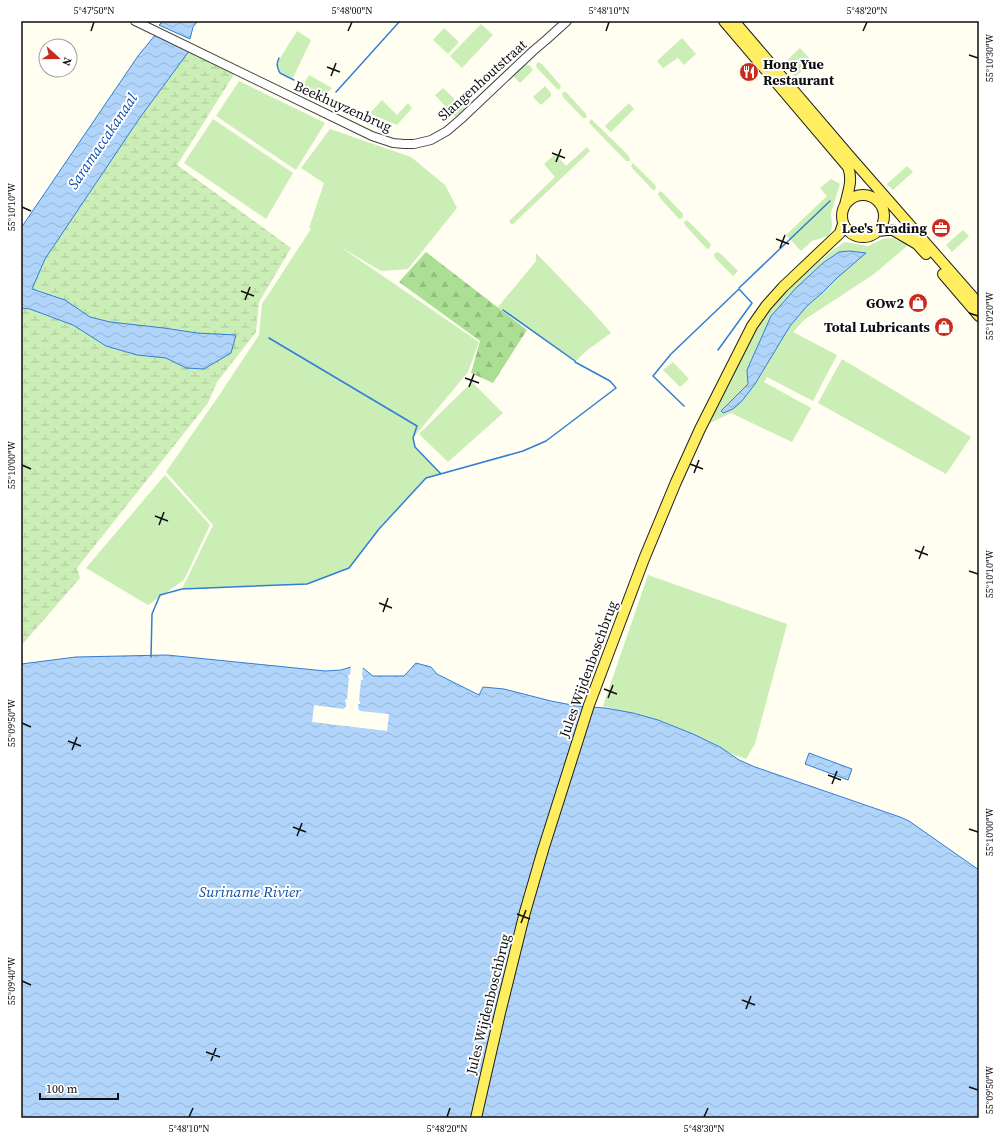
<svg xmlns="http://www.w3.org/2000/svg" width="1000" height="1139" font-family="'Source Serif 4',serif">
	<defs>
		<pattern id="forest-firs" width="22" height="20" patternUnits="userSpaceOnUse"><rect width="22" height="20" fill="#abdf94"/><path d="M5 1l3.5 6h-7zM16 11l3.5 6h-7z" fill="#92be7e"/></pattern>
		<pattern id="wetland-marsh" width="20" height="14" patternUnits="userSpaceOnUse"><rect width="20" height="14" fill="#cbedb6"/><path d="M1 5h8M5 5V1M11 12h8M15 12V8" fill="none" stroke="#adca9b"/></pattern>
		<pattern id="water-waves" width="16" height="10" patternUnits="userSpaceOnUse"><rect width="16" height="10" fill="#b0d4fa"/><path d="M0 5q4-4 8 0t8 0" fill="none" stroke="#96b5d5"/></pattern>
	</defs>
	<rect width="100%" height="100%" fill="#fffef0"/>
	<path fill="#cbedb6" d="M481,24L493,35L462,68L450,56Z
		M444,28L459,42L448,54L433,40Z
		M297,31L311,40L293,78L280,72L277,63Z
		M682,38L696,54L684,65L678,58L663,68L657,61Z
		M800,48L812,61L795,77L783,64Z
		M538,62L542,64L561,86L559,90L557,89L537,68L536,65Z
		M525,64L529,65L533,70L520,83L512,75Z
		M309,75L332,88L325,96L303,85Z
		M239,81L325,123L296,170L216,116Z
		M545,86L551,93V96L541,105L533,97Z
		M443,88L466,110L457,119L435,95Z
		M563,92H566L586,114L587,117L586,118H583L563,97L562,95Z
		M382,100L397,115L408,103L412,108L397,125L371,114V112Z
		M629,103L634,109L611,132L605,126Z
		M213,119L293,173L266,219L184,163Z
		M591,119L628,155L630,159V161H626L591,125L589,122Z
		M330,129L411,157L445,185L457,208L408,269L381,271L339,246L479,342L468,372L413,438L415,447L441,474L426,478L379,528L349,568L307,584L182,589L213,525L166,472L220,394L259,335L262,304L311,229L309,228L324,183L301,168Z
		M587,147L590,151L512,225L509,221L555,177L544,164L555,154L566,166Z
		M633,163L655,185L656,187L655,190H653L633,169L631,166Z
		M907,166L913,172L893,190L887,184Z
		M831,179L840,184L831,213L832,226L831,231L828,236L812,241L801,251L786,235L827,196L820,188Z
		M660,191L663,193L683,214V217L680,219H679L660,198L658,194Z
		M687,220L710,243L711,245L709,249L706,248L685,225L684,222Z
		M963,230L969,236L952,252L946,245Z
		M892,238L908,245L874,274L804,320L793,332L837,355L813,401L767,377L764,382L811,408L792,442L731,413L710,423L734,363L755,326L775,301L833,250L845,242L868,246L883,239Z
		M717,252L721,254L738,271L733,276L715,258L714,254Z
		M536,253L590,309L611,333L586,351L575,362L498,307L536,261Z
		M842,359L971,437L946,474L818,403Z
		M673,362L689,379L680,387L663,370Z
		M472,382L503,413L448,462L419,434Z
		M165,475L210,525L184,580L148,605L86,568Z
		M648,575L787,624L755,744L746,759L727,752L666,724L603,706Z"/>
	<path fill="url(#forest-firs)" d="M426,252L527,330L493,383L471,373L480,341L399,282Z"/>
	<path fill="url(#wetland-marsh)" d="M192,47L238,68L177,165L291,248L259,302L256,332L217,382L208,403L77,568L80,578L21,646V308L30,309L73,325L106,346L137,355L166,358L186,368L231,353L236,335L197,333L164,328L110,322L90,317L65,300L32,289L45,259L139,119Z"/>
	<path fill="url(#water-waves)" stroke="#327ed7" d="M163,21H198L193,27L190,39L159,25Z
		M156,34L192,47L139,119L45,259L32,289L65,300L90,317L110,322L164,328L197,333L236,335L231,353L204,369L186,368L166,358L137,355L106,346L73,325L30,309L21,308V228L138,56Z
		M849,251L866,253L837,278L822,293L807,306L790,326L755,384L742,401L733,409L723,413L721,411L748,384L747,370L771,316L796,288L823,263L839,252Z
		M167,655L325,671L341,670L351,667L363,668L373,676H404L416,663L431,667L437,674L479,695L483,687L504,689L551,701L577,706L605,708L633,713L658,720L693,734L720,747L739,760L755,767L900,817L909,821L979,870V1118H21V664L76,657Z
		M809,753L852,769L848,780L805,764Z"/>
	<path fill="#fffef0" d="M351,665L363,666L362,676L363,677V680H361L359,701H360V704H358V708L360,711L389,714L387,731L312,722L314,705L343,709L346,707V702H345V700L347,699L349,678H348V675H350Z"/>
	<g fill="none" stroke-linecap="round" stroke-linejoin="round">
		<path stroke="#327ed7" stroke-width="1.5" d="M279,58C276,64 277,67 280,73L294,80
			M336,92L400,21
			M739,288L830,201
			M503,310L575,361
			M269,338L417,426L413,438L415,447L441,474
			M684,406L653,376L671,354L739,289L752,303L718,350
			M151,657L152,614L160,595L182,589L307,584L349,568L379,529L426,478L523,451L546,441L616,388L610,381L575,362"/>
		<defs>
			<path id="minor" d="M135,21L372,136L393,143L404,144H414L431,140L447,131L461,119L533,51L546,40L567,21"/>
			<path id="major" d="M724,21L848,167C853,180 848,192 845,205
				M734,21L852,159L979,304
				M842 216a21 21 0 1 1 42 0a21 21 0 1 1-42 0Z
				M878,231L887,230H893L917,244L926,254
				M943,274L979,316
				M476,1118L500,1013L525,912L543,850L589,705L644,559L676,482L700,429L752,326L766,306L783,287L840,233L843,224"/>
		</defs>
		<use href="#minor" stroke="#414141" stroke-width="10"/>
		<use href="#major" stroke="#1f1f1f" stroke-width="12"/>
		<use href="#minor" stroke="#fff" stroke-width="8"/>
		<use href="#major" stroke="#ffef60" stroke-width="10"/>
	</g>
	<path fill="none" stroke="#0e0e0e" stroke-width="1.5" d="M91,31L94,22M348,31L352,22M606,31L609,22M863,31L867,22M969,55L978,58M327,67L340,72M331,76L336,63M552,153L565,158M556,162L561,149M22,207L31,211M776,239L789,244M780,248L785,235M241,291L254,296M245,300L250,287M969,313L978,316M465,378L479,383M469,387L474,374M690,464L703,469M22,465L31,469M694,473L699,460M155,516L168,521M159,525L164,512M915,550L928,555M919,559L924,546M969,571L978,574M379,603L392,608M383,612L388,598M604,689L617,694M608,698L613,685M22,723L31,727M68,741L81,746M72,750L77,737M828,775L841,780M832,784L837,771M293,827L306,832M969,829L978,832M297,836L302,823M517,914L530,919M521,923L526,910M22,981L31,985M742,1000L755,1005M746,1009L751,996M206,1052L220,1057M211,1061L216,1048M969,1087L978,1090M189,1117L193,1108M447,1117L450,1108M704,1117L708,1108"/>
	<defs>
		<symbol id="restaurant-disc" viewBox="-11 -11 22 22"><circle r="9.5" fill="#c92c1c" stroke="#fff"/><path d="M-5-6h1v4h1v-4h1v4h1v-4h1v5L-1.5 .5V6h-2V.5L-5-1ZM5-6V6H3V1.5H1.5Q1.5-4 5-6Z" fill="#fff"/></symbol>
		<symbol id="office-disc" viewBox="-11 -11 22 22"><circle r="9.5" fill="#c92c1c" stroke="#fff"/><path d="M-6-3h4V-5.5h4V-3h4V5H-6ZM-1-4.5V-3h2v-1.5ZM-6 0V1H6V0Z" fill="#fff"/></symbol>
		<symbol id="shop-disc" viewBox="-11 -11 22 22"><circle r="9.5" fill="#c92c1c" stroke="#fff"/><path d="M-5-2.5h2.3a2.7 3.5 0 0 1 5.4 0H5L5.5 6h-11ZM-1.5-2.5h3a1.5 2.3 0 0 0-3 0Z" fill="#fff"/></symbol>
	</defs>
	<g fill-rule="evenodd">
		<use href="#restaurant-disc" x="738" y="61" width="22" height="22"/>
		<use href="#office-disc" x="930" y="217" width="22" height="22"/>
		<use href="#shop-disc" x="907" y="292" width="22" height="22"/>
		<use href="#shop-disc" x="933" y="316" width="22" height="22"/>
	</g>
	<g text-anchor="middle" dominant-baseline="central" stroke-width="4" stroke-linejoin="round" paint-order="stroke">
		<g font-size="14" font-weight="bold" fill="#0e0e0e" stroke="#fff" text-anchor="end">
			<text x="763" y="64" text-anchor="start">Hong Yue<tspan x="763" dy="16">Restaurant</tspan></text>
			<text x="927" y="228">Lee's Trading</text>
			<text x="904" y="303">GOw2</text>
			<text x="930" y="327">Total Lubricants</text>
		</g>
		<g font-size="14" fill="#0e0e0e" stroke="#fff">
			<text transform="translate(482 80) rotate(-42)">Slangenhoutstraat</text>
			<text transform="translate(343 106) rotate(24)">Beekhuyzenbrug</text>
			<text transform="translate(588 669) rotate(-70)">Jules Wijdenboschbrug</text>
			<text transform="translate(488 1004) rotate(-76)">Jules Wijdenboschbrug</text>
		</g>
		<g font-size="15" font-style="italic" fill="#0e50aa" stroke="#fff">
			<text transform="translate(102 141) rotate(-56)">Saramaccakanaal</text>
			<text x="250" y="891">Suriname Rivier</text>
		</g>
	</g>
	<rect width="1000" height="1139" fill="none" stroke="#ffffff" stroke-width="44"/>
	<g transform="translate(58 58) rotate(111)"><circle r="19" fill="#ffffff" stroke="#9f9f9f"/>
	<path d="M0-3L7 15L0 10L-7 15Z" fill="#c92c1c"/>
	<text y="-6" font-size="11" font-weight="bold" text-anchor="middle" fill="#0e0e0e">N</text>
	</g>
	<path d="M40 1093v6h78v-6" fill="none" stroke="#0e0e0e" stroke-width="2"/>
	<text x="46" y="1093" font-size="12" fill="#0e0e0e" stroke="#ffffff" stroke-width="3" paint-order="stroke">100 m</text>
	<rect x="22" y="22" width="956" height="1095" fill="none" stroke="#0e0e0e" stroke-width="1.5"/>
	<g font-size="10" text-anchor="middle" fill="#0e0e0e">
		<text x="94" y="14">5°47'50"N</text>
		<text x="352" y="14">5°48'00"N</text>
		<text x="609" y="14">5°48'10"N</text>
		<text x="867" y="14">5°48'20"N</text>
		<text transform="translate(989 58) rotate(-90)" y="4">55°10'30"W</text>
		<text transform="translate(11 207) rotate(-90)" y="4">55°10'10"W</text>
		<text transform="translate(989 316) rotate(-90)" y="4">55°10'20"W</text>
		<text transform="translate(11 465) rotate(-90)" y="4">55°10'00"W</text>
		<text transform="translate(989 574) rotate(-90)" y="4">55°10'10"W</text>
		<text transform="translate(11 723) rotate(-90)" y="4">55°09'50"W</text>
		<text transform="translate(989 832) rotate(-90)" y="4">55°10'00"W</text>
		<text transform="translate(11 981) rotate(-90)" y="4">55°09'40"W</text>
		<text transform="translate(989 1090) rotate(-90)" y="4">55°09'50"W</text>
		<text x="189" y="1132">5°48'10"N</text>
		<text x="447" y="1132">5°48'20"N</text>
		<text x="704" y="1132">5°48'30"N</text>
	</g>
</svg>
